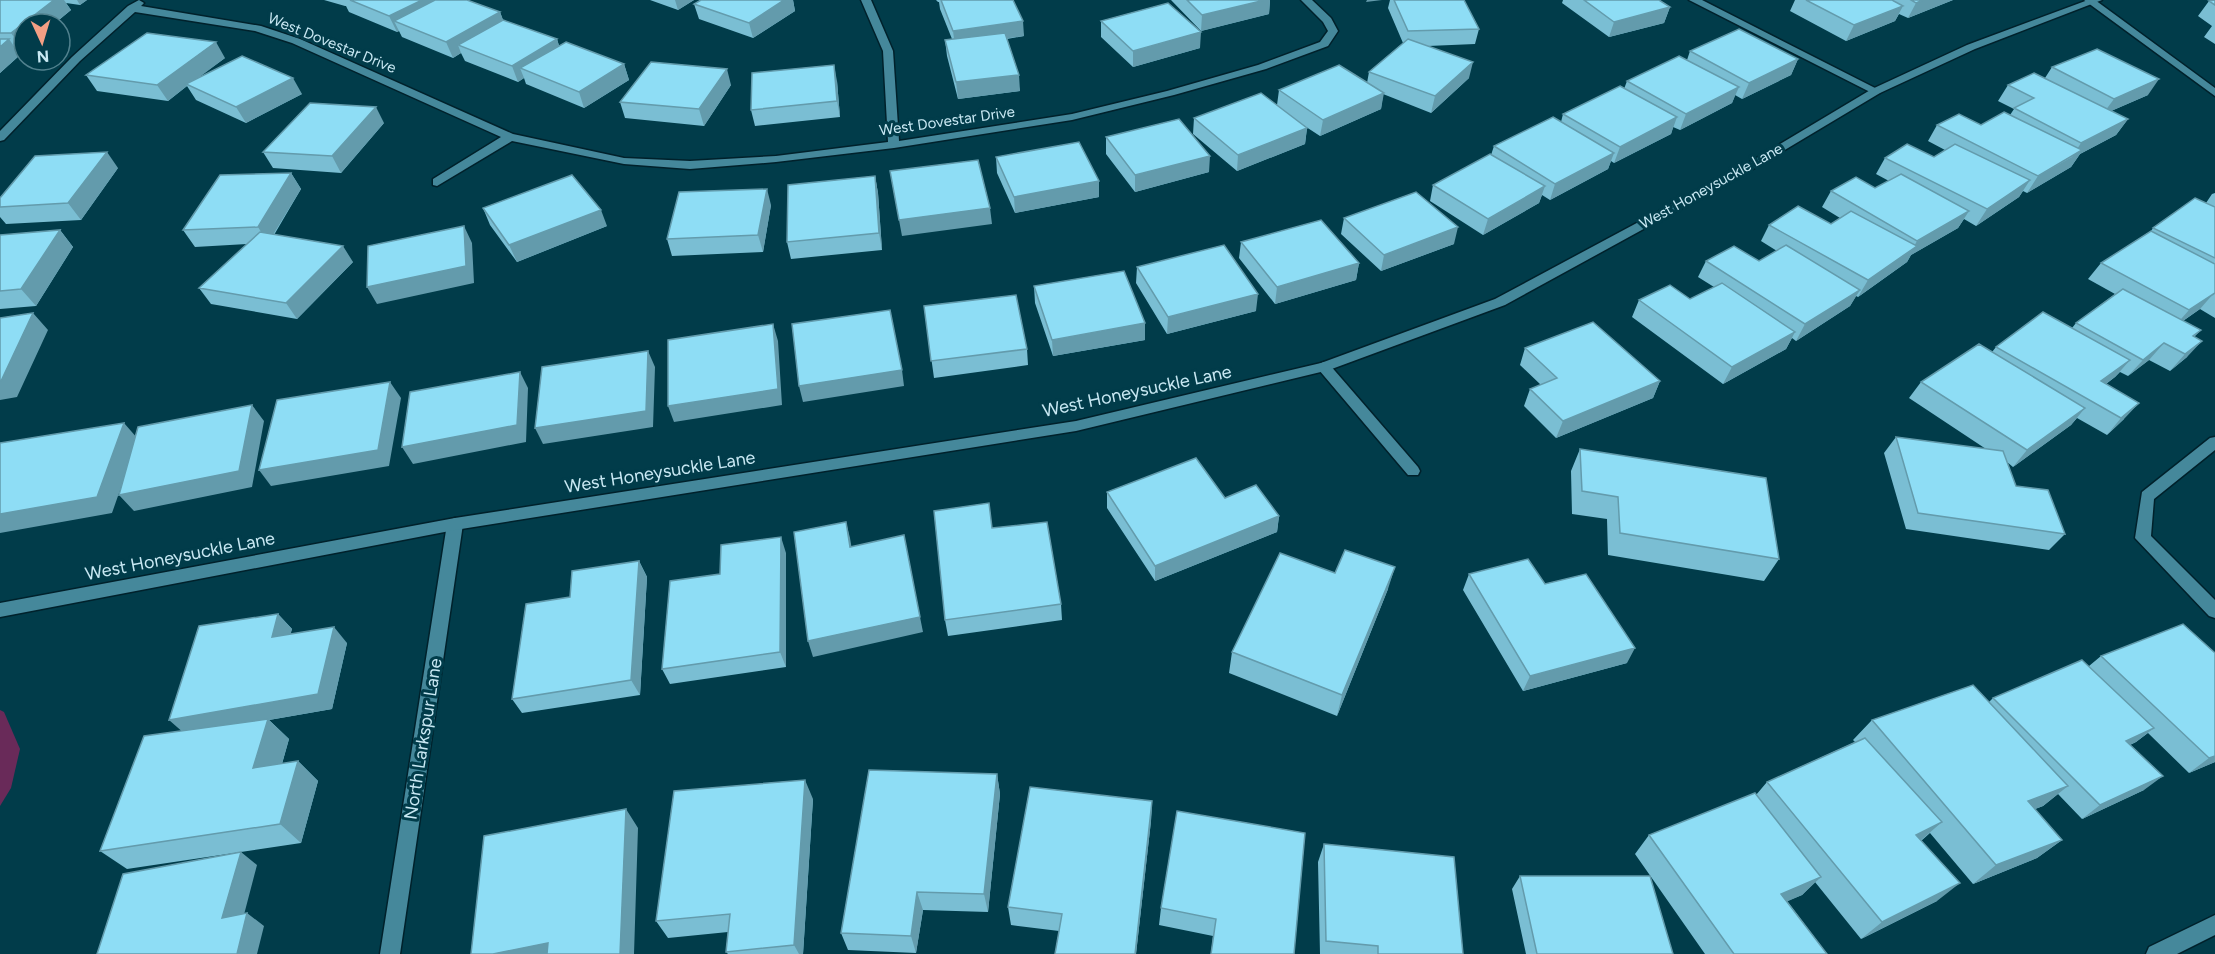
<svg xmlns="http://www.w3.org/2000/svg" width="2215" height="954" font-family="Figtree,sans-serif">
	<rect width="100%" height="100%" fill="#013c4a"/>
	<path fill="#692a59" d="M0,710L4,712L20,749L11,788L0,806Z"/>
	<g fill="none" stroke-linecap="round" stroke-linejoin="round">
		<defs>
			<path id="street" d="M139,0L144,3L141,6L261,26L300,39L513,134L624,158L690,161L776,156L888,142L883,51L861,0H871L893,51L899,141L1072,114L1167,91L1258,65L1320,42L1328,31L1323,22L1301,0H1312L1331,18L1338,31L1328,46L1266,69L1174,95L1072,120L894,148L776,162L690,169L624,164L512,141L437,186L433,185V179L501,137L292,43L255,31L135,12L80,61L4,140L0,141V131L72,57L128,6Z
				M1689,0H1702L1881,91L1880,93H1872Z
				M2084,0H2095L2215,88V96Z
				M1324,362L1329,364L1418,467L1420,471L1418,475H1408L1319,370L1317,367L1319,364Z
				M2215,437V450L2154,499L2151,536L2215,600V618L2209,616L2135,538L2142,492L2210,438Z
				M455,518L460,520L463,524L400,954H380L447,524L450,520Z
				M2215,915V935L2177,954H2146L2149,947Z"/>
			<path id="secondary" d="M2088,0H2102L1975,49L1880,93L1753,169L1505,305L1329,370L1076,431L455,530L0,617V603L455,518L1076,421L1321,363L1495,299L1745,165L1872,89L1967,45Z"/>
		</defs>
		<use href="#street" stroke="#00212b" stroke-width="3"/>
		<use href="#secondary" stroke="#00212b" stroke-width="3"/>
		<use href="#street" fill="#45889b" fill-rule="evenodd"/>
		<use href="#secondary" fill="#45889b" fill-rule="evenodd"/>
	</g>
	<path fill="#7abed3" d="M0,0H87L80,5L66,3L71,10L54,24H24L23,49H15L20,55L0,73Z
		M324,0H467L500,12L503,20L557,39L559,46L624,64L629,80L584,108L526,84L524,78L518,82L465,61L461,53L453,58L402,37L399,31L397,32L349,12L346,6H345Z
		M650,0H694L678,10Z
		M701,0H793L795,11L753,38L699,19L694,4Z
		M936,0H1013L1024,36L1007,39L1020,91L958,99L947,56L945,40L952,39L940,9L939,2H938Z
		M1171,0H1270L1269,14L1201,31Z
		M1390,0H1464L1479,29L1475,44L1428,46L1469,78L1431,113L1383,94L1381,109L1320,136L1297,121L1307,128L1305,144L1237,171L1193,134L1194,118L1277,105L1279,90L1367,83L1369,72L1403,43L1388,8Z
		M1563,0H1659L1670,7L1664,23L1609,37L1562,3Z
		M1795,0H1953L1908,18L1899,14L1895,21L1846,41L1790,11Z
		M2215,0V44L2204,37L2212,26L2198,16L2209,1Z
		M1101,21L1200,48L1133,67L1101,37Z
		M1690,51L1798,59L1791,75L1742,99L1735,95L1732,103L1680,130L1673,127L1671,134L1614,163L1611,161L1608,169L1550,200L1542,195L1539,203L1483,235L1430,201L1433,185L1491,155L1494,146L1561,122L1563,114L1624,89L1627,81L1687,60Z
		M225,58L200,76L302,94L246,123L196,100L187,86L168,101L97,91L86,75Z
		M2052,67L2148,95L2111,111L2128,119L2116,135L2080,154L2071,167L2027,193L2023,191L2019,197L1976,226L1964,219L1958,228L1911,255L1907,262L1858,297L1856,296L1850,306L1796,341L1792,338L1786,349L1723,384L1632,317L1639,300L1690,299L1714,287L1698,277L1706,261H1759L1777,251L1761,241L1769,225L1831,224L1840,218L1822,207L1831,191L1875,188L1889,181L1876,174L1885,158L1934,157L1945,150L1928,141L1937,125H1981L2010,115L2014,109L1998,101L2008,85L2045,78Z
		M837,81L840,117L755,126L751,110Z
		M731,85L704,126L625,118L620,102Z
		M384,123L341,173L273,168L263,152Z
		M1106,137L1209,172L1135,192L1106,154Z
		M996,157L1099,181V197L1015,213L997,173Z
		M118,168L81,220L6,224L0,217V198Z
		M291,173L301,189L274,235L353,262L297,319L211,304L199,288L247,244L195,247L183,230Z
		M875,176L878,193L882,250L791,259L787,242Z
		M2215,193V318L2200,309L2183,321L2201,330L2194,337L2187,357L2170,371L2149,360L2128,376L2120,372L2115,377L2106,384L2124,419L2107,435L2077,418L2071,425L2013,467L2007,462L2016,486L2065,534L2049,550L1906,529L1884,453L1896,437L1986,449L1909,398L1921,382L1992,352L1996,347L2072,328L2076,323L2115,294L2088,279L2101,263L2151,231L2153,228L2206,203L2212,194Z
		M771,205L763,252L672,256L667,239Z
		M483,208L607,226L517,262L490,225Z
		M1344,218L1454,244L1381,271L1341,234Z
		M60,230L73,247L36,306L0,309V235Z
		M1241,242L1359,263L1356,280L1275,304L1239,258Z
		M1137,267L1256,311L1167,334L1136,283Z
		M1034,286L1145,340L1053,356L1035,303Z
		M924,306L1027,349L1028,365L934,378Z
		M1525,348L1660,381L1653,398L1556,438L1524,406L1530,389L1541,385L1520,365Z
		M1580,449L1779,559L1764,581L1608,555L1607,519L1572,514L1571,471Z
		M1107,492L1225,498L1279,516L1277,532L1155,581L1107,508Z
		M992,528L1061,604L1062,620L948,636L945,620Z
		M786,553V667L670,684L662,669L720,574Z
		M639,561L647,577L640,695L522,713L512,699L570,597Z
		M1335,573L1388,589L1337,716L1229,673L1232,652Z
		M1469,574L1545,584L1627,663L1523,691L1463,590Z
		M278,614L292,629L290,634L347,643L332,709L269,720L289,739L282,764L298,761L318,781L301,843L127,869L100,851L181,731Z
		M2101,656L2215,762L2189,773L2148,733L2136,742L2130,745L2144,790L2082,819L2058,794L2043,806L2035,809L2062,840L2037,858L1973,884L1930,833L1921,841L1937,901L1861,939L1815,882L1802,895L1787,901L1827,954H1705L1635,854L1649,835L1756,795L1767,782L1855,742L1853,740L1872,720L1989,702L1993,698L2089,666Z
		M997,774L1000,794L988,912L923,910L916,953L848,950L841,933Z
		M813,799L803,954H728L726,952L728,932L668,938L656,921Z
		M1152,801L1151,821L1136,954H1055L1059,931L1011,925L1008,907Z
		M1177,811L1294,954H1211L1213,936L1159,925L1161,908Z
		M1324,844L1463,954H1320L1318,862Z
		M1520,876L1673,954H1526L1512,889Z"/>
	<path fill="#639bac" d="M54,0H64L71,10L54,24H24V48L23,49L11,33Z
		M77,0H87L80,5Z
		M422,0H452L394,21L399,31L397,32L389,16Z
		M675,0H694L678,10Z
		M784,0H793L795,11L753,38L749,23Z
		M1265,0H1270L1269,14L1201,31L1202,15Z
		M1367,0H1382L1366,2Z
		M1923,0H1953L1908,18L1916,3Z
		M1903,6L1895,21L1846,41L1854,25Z
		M1670,7L1664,23L1609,37L1614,22Z
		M500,12L506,28L458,45L461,53L453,58L446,42Z
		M1023,21L1024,36L955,46L953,31Z
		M1201,32L1200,48L1133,67V51Z
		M9,39L20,55L0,73V47Z
		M557,39L562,55L520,68L524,78L518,82L512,66Z
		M216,42L225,58L189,85L186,84L187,86L168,101L157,85Z
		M1798,59L1791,75L1742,99L1749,83Z
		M1473,62L1469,78L1431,113L1435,96Z
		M624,64L629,80L584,108L579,92Z
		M834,65L837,81L840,117L837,101Z
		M727,69L731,85L704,126L699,109Z
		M1019,75L1020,91L958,99L956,82Z
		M293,78L302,94L246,123L236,107Z
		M2159,79L2148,95L2102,115L2114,99Z
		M1739,87L1732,103L1680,130L1686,114Z
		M1384,93L1381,109L1320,136L1323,120Z
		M376,107L384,123L341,173L332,156Z
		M1677,117L1671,134L1614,163L1620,147Z
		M2128,119L2116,135L2080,154L2071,167L2027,193L2038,176L2072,157L2081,143Z
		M1307,128L1305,144L1237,171L1238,155Z
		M107,152L118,168L81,220L68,203Z
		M1614,153L1608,169L1550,200L1555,184Z
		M1210,156L1209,172L1135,192V175Z
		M291,173L301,189L268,243L258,227Z
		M875,176L878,193L882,250L879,233Z
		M2030,180L2019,197L1976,226L1987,209Z
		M1099,181V197L1015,213L1014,197Z
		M1545,186L1539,203L1483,235L1488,219Z
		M767,189L771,205L763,252L758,235Z
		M990,208L992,224L902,236L899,220Z
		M601,210L607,226L517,262L509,245Z
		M1969,211L1958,228L1911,255L1907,262L1858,297L1868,280L1912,250L1917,241Z
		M464,226L472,243L474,283L377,304L367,287Z
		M1458,227L1454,244L1381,271L1384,255Z
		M60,230L73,247L36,306L21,289Z
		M343,246L353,262L297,319L286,303Z
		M1359,263L1356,280L1275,304L1277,287Z
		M1860,290L1850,306L1796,341L1805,324Z
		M2214,293L2200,309L2174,327L2189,310Z
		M1258,294L1256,311L1167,334L1168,317Z
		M33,313L48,330L17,397L0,400V381Z
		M1145,323V340L1053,356L1052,340Z
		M773,324L778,341L782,405L674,422L668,406Z
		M1795,332L1786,349L1723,384L1732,367Z
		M2202,341L2187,357L2170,371L2185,354Z
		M2164,343L2149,360L2128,376L2143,360Z
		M648,351L655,367L653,427L543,444L535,428Z
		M2130,360L2115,377L2087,398L2101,381Z
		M902,370L904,386L803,402L799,386Z
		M520,372L528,388L526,442L413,464L402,447Z
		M1660,381L1653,398L1556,438L1563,421Z
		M390,382L401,398L389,466L271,486L259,470Z
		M2139,403L2124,419L2107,435L2121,418Z
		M252,405L264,421L252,487L134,511L119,495Z
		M2085,408L2071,425L2013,467L2027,450Z
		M124,423L138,439L112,513L0,533V514Z
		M1279,516L1277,532L1155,581V566Z
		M846,522L850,538L854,562L850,547Z
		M781,537L786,553V667L780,652Z
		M639,561L647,577L640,695L631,680Z
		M1395,567L1388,589L1337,716L1342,695Z
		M278,614L292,629L286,653L272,637Z
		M920,617L923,632L813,657L808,641Z
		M334,627L347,643L332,709L269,720L289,739L275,788L185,734L169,720Z
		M1635,648L1627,663L1523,691L1530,676Z
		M2154,728L2136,742L2108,755L2126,741Z
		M2215,756V762L2189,773L2209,758Z
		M298,761L318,781L301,843L280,824Z
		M997,774L1000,794L988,912L984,894Z
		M2163,776L2144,790L2082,819L2100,805Z
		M805,780L813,799L803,954H799L794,945Z
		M2068,786L2043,806L2004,821L2028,801Z
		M1152,801L1151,821L1136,954H1135Z
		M626,809L638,828L634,954H620Z
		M1942,822L1920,841L1916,835Z
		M2062,840L2037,858L1973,884L1996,865Z
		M241,852L257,865L240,930L222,918Z
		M1821,877L1802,895L1763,912L1781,894Z
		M1960,883L1937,901L1861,939L1882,922Z
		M917,892L923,910L916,953L911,936Z
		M247,913L264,926L257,954H237Z
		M548,943L558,954H493Z"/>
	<path fill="#8eddf5" stroke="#639bac" stroke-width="1.5" d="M0,0H54L11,33H0Z
		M350,0H422L389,16Z
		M435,0H467L500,12L446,42L394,21Z
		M701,0H784L749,23L694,4Z
		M941,0H1013L1023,21L953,31Z
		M1187,0H1265L1202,15Z
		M1394,0H1464L1479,29L1408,31Z
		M1584,0H1659L1670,7L1614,22Z
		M1806,0H1892L1903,6L1854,25Z
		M1911,0H1923L1916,3Z
		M2215,0V5L2209,1Z
		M1168,3L1201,32L1133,51L1101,21Z
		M503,20L557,39L512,66L458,45Z
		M1739,29L1798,59L1749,83L1690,51Z
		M147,33L216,42L157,85L86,75Z
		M1005,33L1019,75L956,82L945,40Z
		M0,39H9L0,47Z
		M1408,39L1473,62L1435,96L1369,72Z
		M566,42L624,64L579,92L520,68Z
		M2097,49L2159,79L2114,99L2052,67Z
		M242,56L293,78L236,107L186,84Z
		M1679,56L1739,87L1686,114L1627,81Z
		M651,62L727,69L699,109L620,102Z
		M834,65L837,101L751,110L752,73Z
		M1339,65L1384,93L1323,120L1279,90Z
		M2034,73L2128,119L2081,143L2014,108L2034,98L2008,85Z
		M1620,86L1677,117L1620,147L1563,114Z
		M1261,93L1307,128L1238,155L1194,118Z
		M310,103L376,107L332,156L263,152Z
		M2004,112L2082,150L2038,176L1937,125L1959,114L1981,125Z
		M1553,117L1614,153L1555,184L1494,146Z
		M1179,119L1210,156L1135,175L1106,137Z
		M1079,142L1099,181L1014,197L996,157Z
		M1907,144L1934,157L1955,144L2030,180L1987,209L1885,158Z
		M107,152L68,203L0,207V198L35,156Z
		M1490,154L1545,186L1488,219L1433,185Z
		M978,160L990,208L899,220L890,171Z
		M291,173L258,227L183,230L220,175Z
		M1901,174L1969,211L1917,241L1831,191L1856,177L1875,188Z
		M572,175L601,210L509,245L483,208Z
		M875,176L879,233L787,242L788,185Z
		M767,189L758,235L667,239L679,192Z
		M1416,192L1458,227L1384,255L1344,218Z
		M2195,198L2215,207V258L2153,228Z
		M1798,206L1831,224L1851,211L1917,246L1868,280L1769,225Z
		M1321,220L1359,263L1277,287L1241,242Z
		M464,226L466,266L367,287L368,246Z
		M60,230L21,289L0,291V235Z
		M2151,231L2215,264V293L2189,310L2101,263Z
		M260,232L343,246L286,303L199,288Z
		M1224,245L1258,294L1168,317L1137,267Z
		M1786,245L1860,290L1805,324L1706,261L1734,246L1759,261Z
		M1124,271L1145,323L1052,340L1034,286Z
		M1722,283L1795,332L1732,367L1639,300L1670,285L1690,299Z
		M2123,289L2201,330L2193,336L2202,341L2185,354L2164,343L2143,360L2076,323Z
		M1016,295L1027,349L931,361L924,306Z
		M890,310L902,370L799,386L792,324Z
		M2043,312L2130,360L2101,381L2139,403L2121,418L1996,347Z
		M33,313L1,381H0V318Z
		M1593,322L1660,381L1563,421L1530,389L1557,378L1525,348Z
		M773,324L778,389L668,406V340Z
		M1979,344L2085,408L2027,450L1921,382Z
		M648,351L646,411L535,428L542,367Z
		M520,372L517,425L402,447L410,392Z
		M390,382L378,450L259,470L277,400Z
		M252,405L239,471L119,495L138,427Z
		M124,423L97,497L0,514V443Z
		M1896,437L2003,451L2016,486L2048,490L2065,534L1918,513Z
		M1580,449L1766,478L1779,559L1620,533L1618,497L1582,491Z
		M1196,458L1225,498L1256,485L1279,516L1155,566L1107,492Z
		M989,503L992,528L1047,522L1061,604L945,620L934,511Z
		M846,522L850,547L904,535L920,617L808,641L794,532Z
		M781,537L780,652L662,669L670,581L720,574L721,545Z
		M1345,550L1395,567L1342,695L1232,652L1280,553L1335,573Z
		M1528,559L1545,584L1586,574L1635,648L1530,676L1469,574Z
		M639,561L631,680L512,699L526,604L570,597L572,571Z
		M278,614L272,637L334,627L318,694L169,720L199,626Z
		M2183,624L2215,653V756L2209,758L2101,656Z
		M2082,660L2154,728L2126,741L2163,776L2100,805L1993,698Z
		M1973,685L2068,786L2028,801L2062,840L1996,865L1872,720Z
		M268,719L253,768L298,761L280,824L100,851L144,736Z
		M1865,738L1942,822L1916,835L1960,883L1882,922L1767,782Z
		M869,770L997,774L984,894L917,892L911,936L841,933Z
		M805,780L794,945L726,952L730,914L656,921L674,791Z
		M1030,787L1152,801L1135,954H1055L1062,914L1008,907Z
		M1755,793L1821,877L1781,894L1827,954H1734L1649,835Z
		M626,809L620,954H547L548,943L493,954H471L484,836Z
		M1177,811L1305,833L1294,954H1211L1216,919L1161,908Z
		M1324,844L1454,857L1463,954H1378V946L1326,941Z
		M241,852L222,918L247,913L237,954H97L123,874Z
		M1520,876H1650L1673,954H1537Z"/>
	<g text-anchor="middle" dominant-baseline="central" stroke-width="6" stroke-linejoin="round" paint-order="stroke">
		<g font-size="15" fill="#c8e8f3" stroke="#013c4a">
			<text transform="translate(332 43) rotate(22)">West Dovestar Drive</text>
			<text transform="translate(947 121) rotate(-8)">West Dovestar Drive</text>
			<text transform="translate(1711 186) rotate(-29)">West Honeysuckle Lane</text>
		</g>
		<g font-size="18" fill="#c8e8f3" stroke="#013c4a">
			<text transform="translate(1137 391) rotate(-12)">West Honeysuckle Lane</text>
			<text transform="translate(660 472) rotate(-9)">West Honeysuckle Lane</text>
			<text transform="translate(180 556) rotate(-11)">West Honeysuckle Lane</text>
			<text transform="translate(423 739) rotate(-81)">North Larkspur Lane</text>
		</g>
	</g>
	<g transform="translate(42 42) rotate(176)"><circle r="28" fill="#013c4a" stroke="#51818e" stroke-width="1.5"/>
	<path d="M0-4.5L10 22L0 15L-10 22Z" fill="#f39f84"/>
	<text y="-9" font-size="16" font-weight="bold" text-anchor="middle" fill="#c8e8f3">N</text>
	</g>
</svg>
